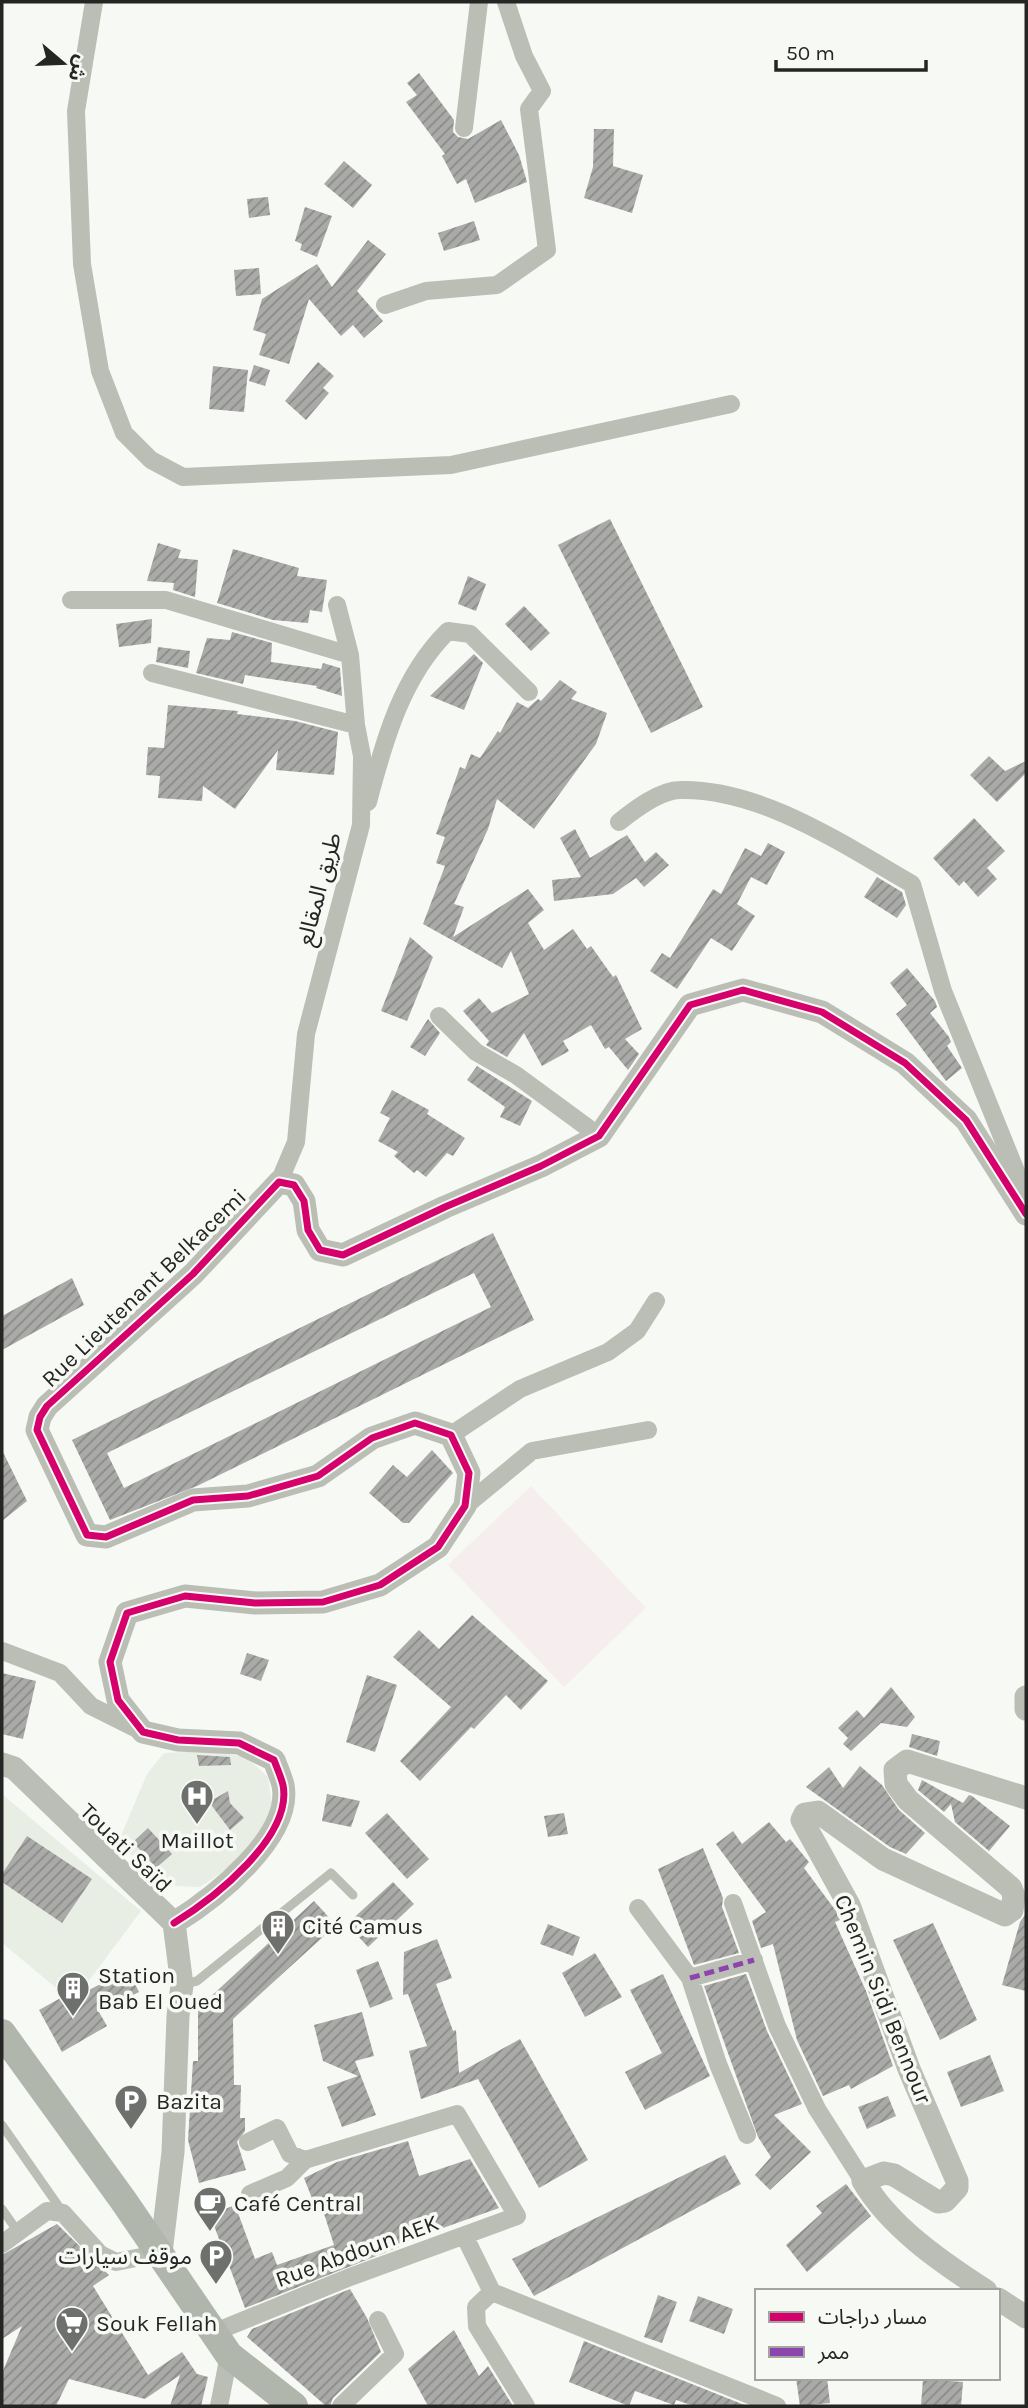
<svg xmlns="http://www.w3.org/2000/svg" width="1028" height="2408" font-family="Karla,'Noto Sans Arabic',sans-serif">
	<defs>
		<pattern id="building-hatch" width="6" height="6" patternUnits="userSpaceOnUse" patternTransform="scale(1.75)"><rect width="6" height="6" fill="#aaaba9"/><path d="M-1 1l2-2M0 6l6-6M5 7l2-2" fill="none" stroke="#8a8b89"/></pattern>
	</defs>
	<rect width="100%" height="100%" fill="#f7f9f5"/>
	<path fill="#e9eee5" d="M207,1751L246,1757L268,1777L273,1814L264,1837L227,1869L200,1887L176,1886L117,1845L147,1774L164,1753Z
		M2,1794L141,1911L73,2002L2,1943Z"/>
	<path fill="#f6edee" d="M531,1486L646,1608L564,1687L448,1565Z"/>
	<path fill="url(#building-hatch)" fill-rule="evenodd" d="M419,73L454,120L453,132L458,137L468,139L501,120L519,155L527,182L475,203L466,179L457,184L442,156L445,154L406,102L417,95L407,83Z
		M594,129H614L613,166L643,175L632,213L584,198L593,167Z
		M344,161L372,185L353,208L324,184Z
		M268,197L270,215L249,218L247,199Z
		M305,207L332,216L317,257L300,250L302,244L295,241Z
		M474,221L480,240L444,251L438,233Z
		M368,240L386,254L357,291L383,321L364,338L353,325L341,336L309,299L289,364L259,355L266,334L253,330L262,299L317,264L332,287Z
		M259,268L261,294L236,296L234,270Z
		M318,362L334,376L323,388L329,393L306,420L285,401Z
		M254,365L270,370L265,386L249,381Z
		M213,366L248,370L244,412L209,409Z
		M610,519L703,707L651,733L558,545Z
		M158,543L181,550L178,558L198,560L195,597L173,590L174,583L147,581Z
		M233,549L299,568L297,576L327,580L322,612L310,610L308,623L273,620L217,603Z
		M468,576L486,584L476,611L458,604Z
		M524,606L550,633L531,651L505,624Z
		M152,619L151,643L119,647L116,624Z
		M232,632L272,643L271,662L321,669L323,663L340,668L342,696L316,688L317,686L245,675L243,684L196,673L207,638L230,640Z
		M158,647L190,651L188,668L156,662Z
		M474,654L483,663L464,710L430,696Z
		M560,680L577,692L571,699L607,713L596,744L534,829L497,799L488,829L454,904L464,907L453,937L528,889L544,910L528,923L544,950L573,929L587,949L591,946L613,977L616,975L642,1029L625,1039L639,1054L628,1070L609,1047L605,1049L591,1025L563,1041L569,1051L542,1066L524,1033L507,1057L486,1045L489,1041L463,1011L479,998L492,1013L529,994L511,951L502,968L423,924L445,866L436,863L445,837L436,834L460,767L465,769L471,754L480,758L498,731L500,733L517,702L528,708L538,699L541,701Z
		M168,705L238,711L237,714L295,721L338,732L334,775L276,770L278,750L235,809L203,786L202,801L158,798L160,776L146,775L148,747L164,748Z
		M989,756L1005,771L1026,761V773L997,802L970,775Z
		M974,818L1005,851L987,868L997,879L978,897L964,881L959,886L933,858Z
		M575,829L590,858L627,835L645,862L656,852L669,865L644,887L636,878L613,894L554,901L552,880L581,877L560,838Z
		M768,843L785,852L767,885L751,877L737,904L755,916L732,951L711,938L677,989L650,971L662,953L670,958L713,889L721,894L745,848L761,856Z
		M877,877L902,892L906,905L897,918L864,897Z
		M410,937L433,957L407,1021L381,1011Z
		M907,968L935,1001L937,1007L930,1013L949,1037L951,1042L947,1046L962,1068L946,1081L896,1014L907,1005L890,983Z
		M428,1019L440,1033L425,1056L410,1047Z
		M477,1066L532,1101L520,1126L500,1117L505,1107L467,1080Z
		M392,1090L429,1110L427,1114L465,1138L453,1156L447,1153L426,1177L417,1170L414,1173L394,1156L398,1152L378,1141L390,1118L380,1113Z
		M493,1233L534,1320L197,1486L110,1520L72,1440ZM474,1273L491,1307L124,1488L107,1453Z
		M72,1278L84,1305L2,1350V1316Z
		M2,1450L27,1501L2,1521Z
		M432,1450L453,1473L409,1523H403L369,1493L393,1465L407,1477Z
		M472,1615L548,1681L521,1710L506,1695L474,1729L471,1727L420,1781L400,1761L451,1707L393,1657L419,1630L439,1649Z
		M247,1653L269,1660L261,1681L240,1674Z
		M2,1673L36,1681L23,1739L2,1734Z
		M367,1675L397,1685L375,1752L346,1742Z
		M891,1687L915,1717L907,1727L881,1723L851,1751L843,1744L848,1738L838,1728L857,1710L864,1718Z
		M912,1734L940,1741L937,1756L909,1747Z
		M197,1755L230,1757L231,1765L199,1766Z
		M860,1766L882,1785L899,1810L925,1833L906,1854L890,1847L806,1787L829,1767L843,1788Z
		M922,1780L963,1803L969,1795L972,1796L1010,1826L989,1851L955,1822L951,1804L944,1812L918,1790Z
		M228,1791L230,1803L244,1818L230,1830L209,1802Z
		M327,1794L360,1801L351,1827L322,1821Z
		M387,1813L429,1859L407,1879L365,1833Z
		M564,1813L568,1834L548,1837L544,1816Z
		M769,1822L786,1842L790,1839L809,1862L804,1868L836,1911L840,1920L835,1922L866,1991L893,2066L851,2089L849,2085L823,2096L797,2040L773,1944L761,1948L752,1921L766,1912L716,1844L733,1831L742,1844Z
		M148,1828L172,1854L156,1868L133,1842Z
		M27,1836L92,1879L62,1923L2,1882V1874Z
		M703,1848L723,1898L722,1907L739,1953L694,1965L658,1869Z
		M393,1882L414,1904L368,1947L347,1924Z
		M314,1901L336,1925L233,2019L234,2085H241L240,2118H245V2131L237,2142L246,2170L199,2183L188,2140L193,2061H198V1999L207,2000Z
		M1025,1915L1026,1916V1991L1002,1985L1020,1922Z
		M933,1923L977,2020L940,2040L893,1940Z
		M548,1924L580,1937L573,1956L540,1944Z
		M437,1939L452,1978L436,1984L453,2031L456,2030L459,2073L520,2039L588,2160L539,2188L478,2079L421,2099L409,2051L427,2046L408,1994L403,1995L404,1952Z
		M595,1953L622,1997L585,2017L562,1973Z
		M378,1961L393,1999L370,2008L356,1970Z
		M128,1970L139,1992L99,2012L107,2026L62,2052L39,2010L84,1985L87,1991Z
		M663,1974L710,2076L645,2110L625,2072L662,2053L630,1990Z
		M746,1974L767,2031L802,2104L774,2115L811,2152L770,2190L755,2175L771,2157L758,2137L704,1986Z
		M362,2012L374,2056L355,2061L376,2115L342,2127L327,2087L358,2076L323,2061L314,2025Z
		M990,2055L1004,2091L961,2107L947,2072Z
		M888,2096L896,2116L867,2129L858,2107Z
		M408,2141L419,2176L470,2159L499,2208L398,2244L399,2247L245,2308L210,2215L235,2205L255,2259L272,2252L277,2265L334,2245L321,2204L315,2206L304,2178L337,2162Z
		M725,2155L741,2184L534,2296L512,2259Z
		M846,2184L871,2216L807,2272L786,2245L822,2213L816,2206Z
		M57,2224L109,2275L93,2286L148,2375L182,2352L197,2374L208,2377L201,2406H170L180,2375L145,2399L69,2379L56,2406H2V2373L22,2326L2,2339V2255Z
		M350,2289L367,2318L381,2352L333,2398L330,2406H326L247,2337L252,2329Z
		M658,2295L677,2302L662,2343L644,2337Z
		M698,2296L733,2309L724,2334L689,2321Z
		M454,2330L479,2376L488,2366L513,2406H428L408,2369Z
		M584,2341L747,2406H694L676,2400L674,2405L635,2391L629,2406L569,2382Z
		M796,2378H827L830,2403L800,2406Z
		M923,2379L963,2382L961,2406L921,2405Z"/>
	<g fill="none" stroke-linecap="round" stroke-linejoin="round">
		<path stroke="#babeb5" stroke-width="9" d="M184,1984L197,1981L331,1873L353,1895
			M2,2125L62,2211
			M2,2209L18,2232"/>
		<path stroke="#babeb5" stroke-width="18" d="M94,2L76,111L82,264L100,371L124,433L151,460L183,477L451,465L731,404
			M464,128L479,2
			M385,305L426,291L497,285L547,250L529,109L542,91L524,56L506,2
			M71,600H166L350,655
			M152,673L356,725
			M368,802C384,741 402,676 448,631L470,634L529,692
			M619,822C634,810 660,790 680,790C761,788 844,845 912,884L943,991L1026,1196
			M439,1016L476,1052L516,1075L599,1136
			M279,1182L296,1142L306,1034L361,825L362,756L356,725L350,655L337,605
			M451,1435L520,1389L608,1352L637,1331L656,1301
			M465,1506L532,1451L648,1430
			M2,1651L60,1673L91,1706L139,1730
			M733,1903L777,2026L817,2109L863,2181
			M638,1908L690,1978L718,2064L747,2135
			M690,1978L754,1960
			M248,2142L277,2128L290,2154L305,2160
			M465,2237L492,2292
			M2,2244L47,2211L63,2213L100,2254L116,2262L161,2253
			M492,2292L777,2406
			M492,2292L476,2307L477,2326L526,2406
			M215,2332L350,2277L517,2216L457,2114L305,2160L287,2178L250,2194
			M219,2406L229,2355
			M341,2406L395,2354L378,2320"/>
		<path stroke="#babeb5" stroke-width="23" d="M1026,1697V1709
			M2,1764L14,1768L174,1923L182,1985L178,2016L173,2152L161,2253
			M174,1923C213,1899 293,1837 283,1785C281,1777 277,1768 274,1760L239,1743L178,1740L143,1732L118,1700L110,1662L127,1613L185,1596L255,1603L323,1602L380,1585L438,1547L465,1506L469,1473L451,1435L415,1423L372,1438L318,1476L248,1496L193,1500L106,1537L87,1535L37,1430L40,1417L47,1406L193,1274L279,1182L294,1185L304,1201L308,1230L320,1250L343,1255L445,1207L541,1166L599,1136L690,1005L743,990L822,1012L905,1063L966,1120L1026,1214
			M986,2291C941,2262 890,2227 863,2181L884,2173L894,2175L938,2202L945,2201L957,2188V2181L909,2069L849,1905L802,1820L805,1814L818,1812L883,1859L1005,1915L1012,1910L1014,1896L1011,1888L908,1800L896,1784L895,1770L907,1761L1026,1798
			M998,2299L1026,2317"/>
		<path stroke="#b1b6ac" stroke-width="28" d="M2,2033L123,2200L229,2355L294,2406"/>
		<path stroke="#8e44ad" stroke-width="5" stroke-dasharray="10 5" stroke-linecap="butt" d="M690,1978L754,1960"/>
		<defs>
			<path id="cycleway" d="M174,1923C213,1899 293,1837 283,1785C281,1777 277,1768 274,1760L239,1743L178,1740L143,1732L118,1700L110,1662L127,1613L185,1596L255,1603L323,1602L380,1585L438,1547L465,1506L469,1473L451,1435L415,1423L372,1438L318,1476L248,1496L193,1500L106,1537L87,1535L37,1430L40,1417L47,1406L193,1274L279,1182L294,1185L304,1201L308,1230L320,1250L343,1255L445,1207L541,1166L599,1136L690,1005L743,990L822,1012L905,1063L966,1120L1026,1214"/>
		</defs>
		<use href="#cycleway" stroke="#f7faf4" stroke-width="11"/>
		<use href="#cycleway" stroke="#d6006c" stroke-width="7"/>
	</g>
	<defs>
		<symbol id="hospital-pin" viewBox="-11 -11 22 30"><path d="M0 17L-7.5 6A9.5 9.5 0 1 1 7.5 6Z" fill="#6e706d" stroke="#f7faf4"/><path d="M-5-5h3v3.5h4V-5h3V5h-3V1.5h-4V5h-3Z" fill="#fff"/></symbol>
		<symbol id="building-pin" viewBox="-11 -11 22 30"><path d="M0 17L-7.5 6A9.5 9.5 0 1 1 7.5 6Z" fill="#6e706d" stroke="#f7faf4"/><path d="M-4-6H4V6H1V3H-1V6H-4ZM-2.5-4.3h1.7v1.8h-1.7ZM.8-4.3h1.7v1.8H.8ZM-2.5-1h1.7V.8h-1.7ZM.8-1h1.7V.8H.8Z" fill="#fff"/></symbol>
		<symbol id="parking-pin" viewBox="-11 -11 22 30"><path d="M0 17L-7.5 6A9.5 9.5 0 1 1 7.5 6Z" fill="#6e706d" stroke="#f7faf4"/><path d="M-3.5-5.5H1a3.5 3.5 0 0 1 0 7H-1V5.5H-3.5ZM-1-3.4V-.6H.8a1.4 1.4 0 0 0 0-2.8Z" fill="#fff"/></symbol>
		<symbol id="cafe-pin" viewBox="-11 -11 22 30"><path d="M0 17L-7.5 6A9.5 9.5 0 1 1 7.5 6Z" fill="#6e706d" stroke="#f7faf4"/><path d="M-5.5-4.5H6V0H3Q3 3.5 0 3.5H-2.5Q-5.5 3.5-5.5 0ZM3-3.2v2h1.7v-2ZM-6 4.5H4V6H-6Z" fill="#fff"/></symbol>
		<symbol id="supermarket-pin" viewBox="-11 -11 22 30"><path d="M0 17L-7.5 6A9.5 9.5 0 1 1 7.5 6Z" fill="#6e706d" stroke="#f7faf4"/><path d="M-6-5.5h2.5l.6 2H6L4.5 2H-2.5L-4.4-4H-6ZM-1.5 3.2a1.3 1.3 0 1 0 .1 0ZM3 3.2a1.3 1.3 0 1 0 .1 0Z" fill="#fff"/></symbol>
	</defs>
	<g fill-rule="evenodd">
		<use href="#hospital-pin" x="178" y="1777" width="38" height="52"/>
		<use href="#building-pin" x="259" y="1907" width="38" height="52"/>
		<use href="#building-pin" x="54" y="1969" width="38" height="52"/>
		<use href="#parking-pin" x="112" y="2082" width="38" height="52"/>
		<use href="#cafe-pin" x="191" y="2184" width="38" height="52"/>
		<use href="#parking-pin" x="197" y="2237" width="38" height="52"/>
		<use href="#supermarket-pin" x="53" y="2304" width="38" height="52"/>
	</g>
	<g text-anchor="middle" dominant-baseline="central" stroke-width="7" stroke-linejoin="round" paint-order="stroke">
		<g font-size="23" fill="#252624" stroke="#f7faf4">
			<text transform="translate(319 889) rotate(-75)">طريق المقالع</text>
			<text transform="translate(144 1288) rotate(-44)">Rue Lieutenant Belkacemi</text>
			<text transform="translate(126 1848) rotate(44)">Touati Saïd</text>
			<text transform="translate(883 1999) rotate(68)">Chemin Sidi Bennour</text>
			<text transform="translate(357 2251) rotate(-20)">Rue Abdoun AEK</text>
		</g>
		<g font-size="23" fill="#252624" stroke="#f7faf4" text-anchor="start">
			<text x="197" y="1840" text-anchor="middle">Maillot</text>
			<text x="302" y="1926">Cité Camus</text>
			<text x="98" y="1975">Station<tspan x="98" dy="26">Bab El Oued</tspan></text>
			<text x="156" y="2101">Bazita</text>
			<text x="234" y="2203">Café Central</text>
			<text x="192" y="2256" text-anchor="end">موقف سيارات</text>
			<text x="96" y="2323">Souk Fellah</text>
		</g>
	</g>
	<rect width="1028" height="2408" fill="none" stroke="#252624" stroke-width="7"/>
	<rect x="755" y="2289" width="245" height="91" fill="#f7faf4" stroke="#a3a5a1" stroke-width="2"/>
	<rect x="769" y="2312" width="35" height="10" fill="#d6006c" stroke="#a3a5a1" stroke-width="2"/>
	<text x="818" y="2324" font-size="21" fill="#252624">مسار دراجات</text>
	<rect x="769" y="2347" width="35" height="10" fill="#8e44ad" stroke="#a3a5a1" stroke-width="2"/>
	<text x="818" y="2359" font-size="21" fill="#252624">ممر</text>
	<g transform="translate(63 63) rotate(109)" stroke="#f7faf4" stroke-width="5" paint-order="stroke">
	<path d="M0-5L12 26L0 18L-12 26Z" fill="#252624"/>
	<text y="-10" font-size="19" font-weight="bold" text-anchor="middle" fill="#252624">ش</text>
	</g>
	<path d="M776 60v10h150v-10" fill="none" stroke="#252624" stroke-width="3.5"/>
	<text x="786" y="60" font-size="21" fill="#252624" stroke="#f7faf4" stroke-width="5" paint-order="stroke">50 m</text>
</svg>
